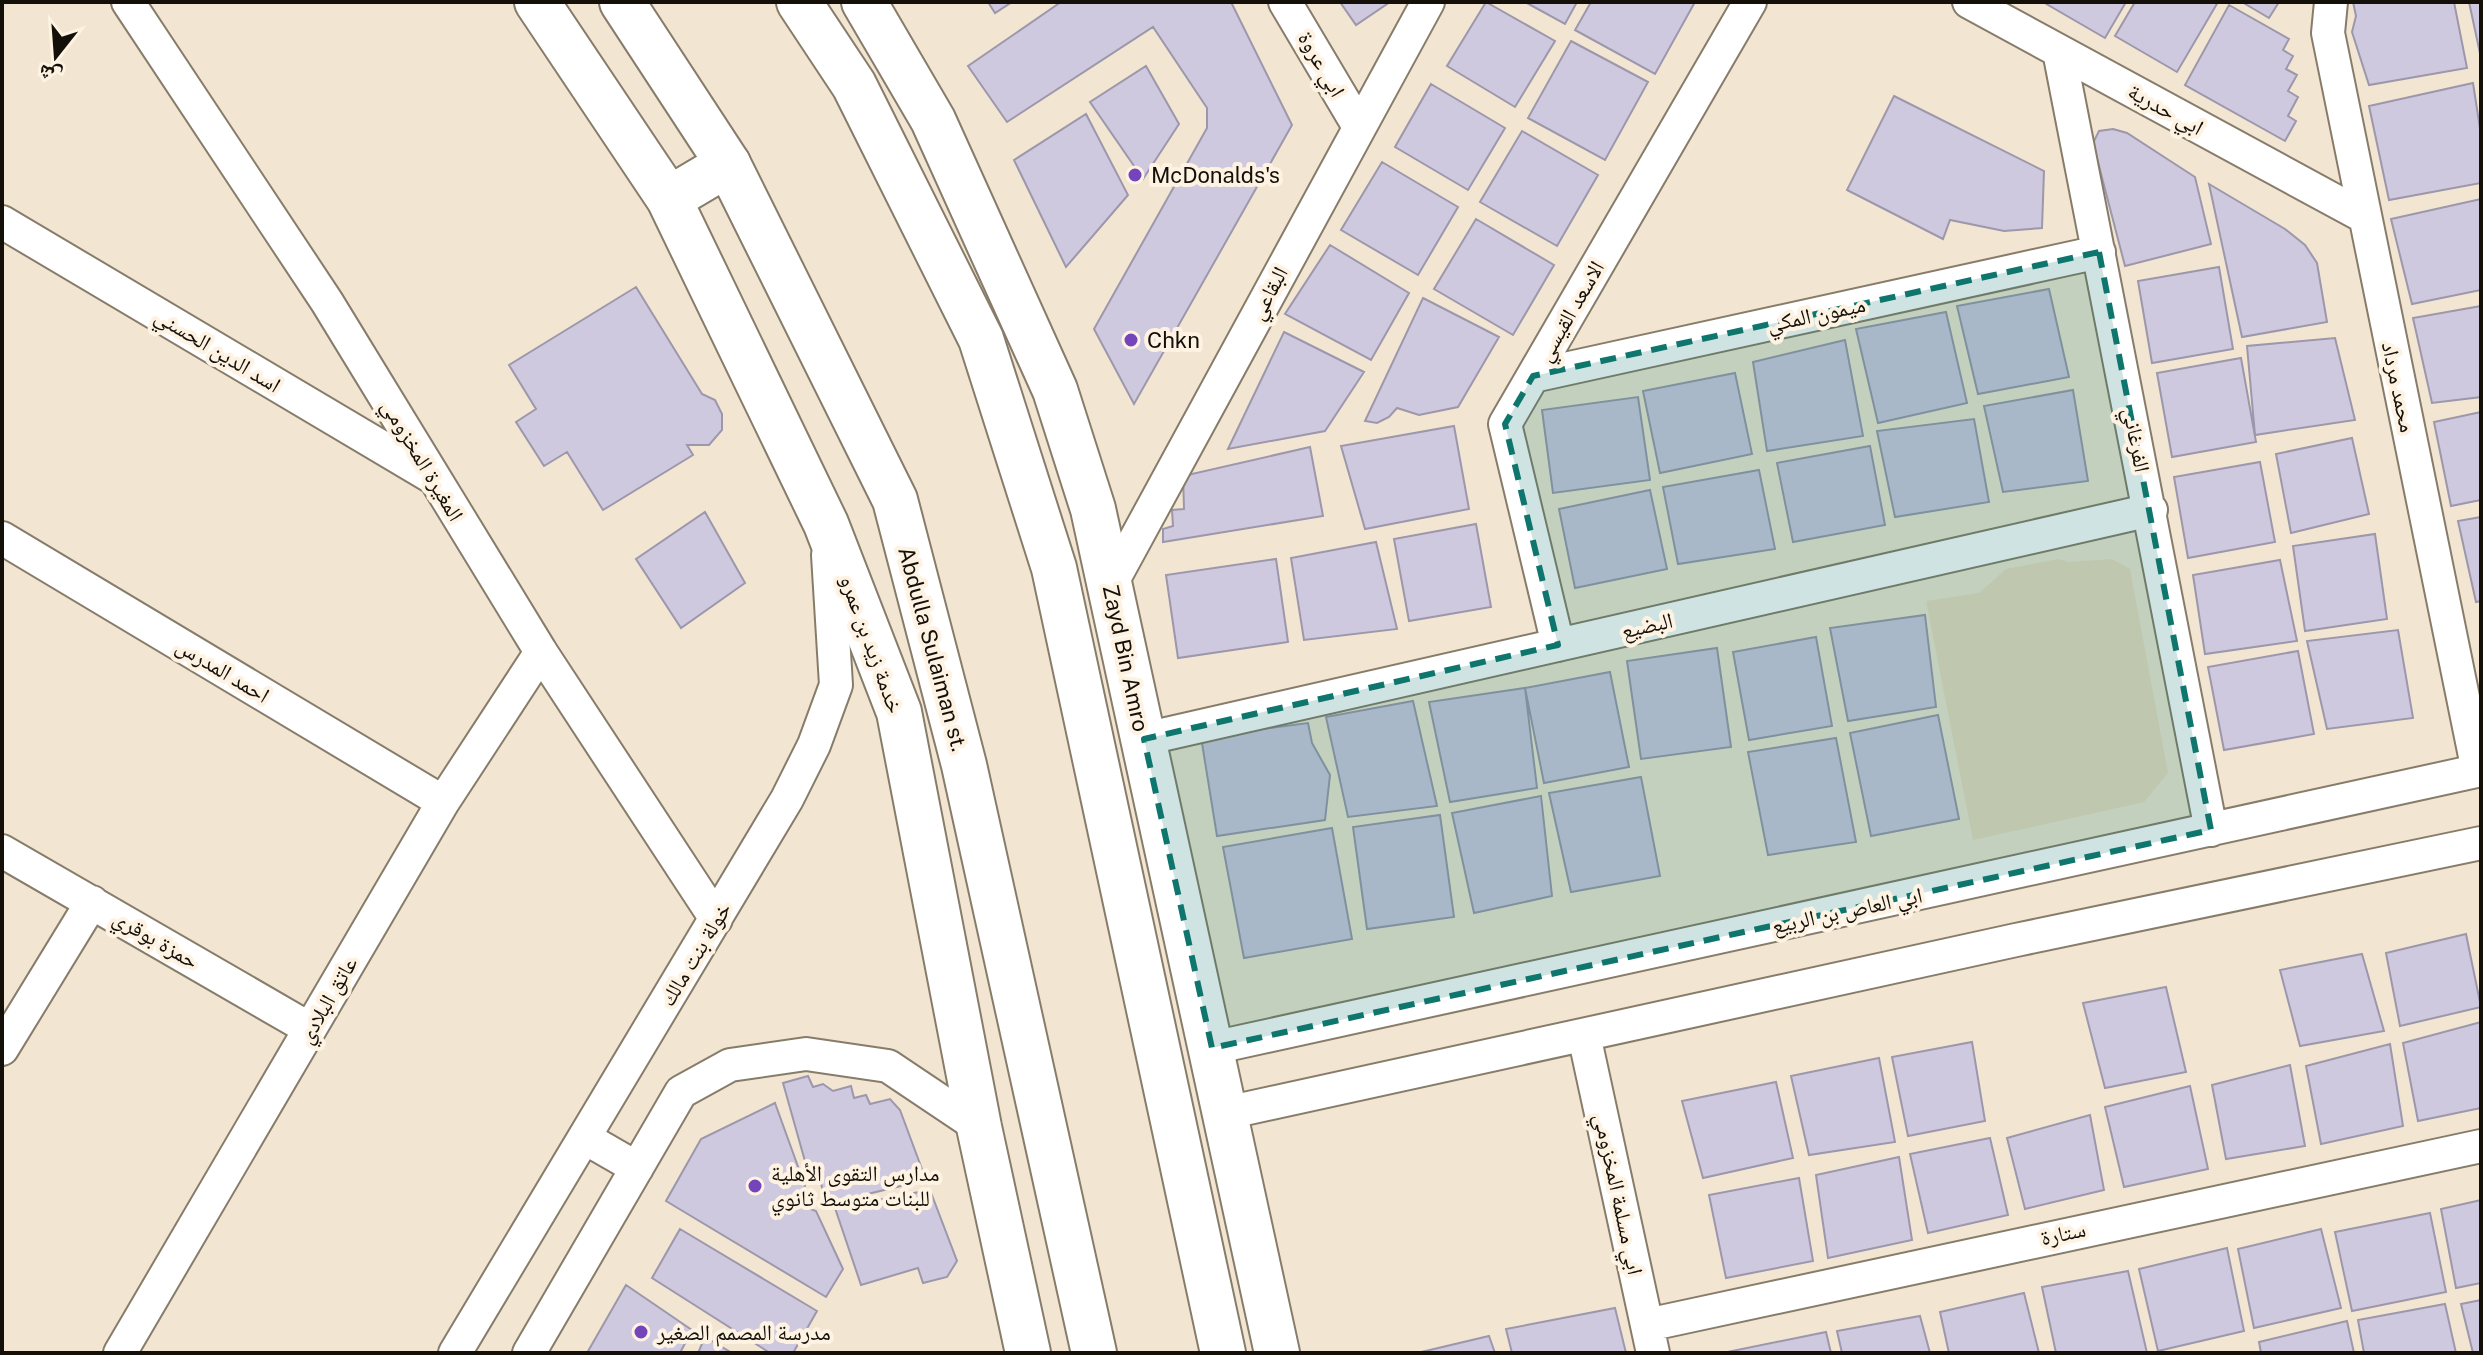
<svg xmlns="http://www.w3.org/2000/svg" width="2483" height="1355" font-family="'Public Sans','Noto Naskh Arabic',sans-serif">
	<rect width="100%" height="100%" fill="#f2e6d2"/>
	<path fill="#ebdbc0" d="M2059,559L2068,562L2112,559L2130,569L2168,773L2144,802L1973,840L1926,601L1979,593L2006,569Z"/>
	<path fill="#cfc9df" stroke="#9c97ab" stroke-width="2" d="M988,2H1012L995,13Z
		M1061,2H1231L1292,125L1134,404L1094,329L1207,128V108L1153,27L1007,122L968,66Z
		M1340,2H1390L1356,25Z
		M1486,2L1555,41L1515,107L1447,66Z
		M1525,2H1577L1565,24Z
		M1591,2H1695L1655,74L1575,30Z
		M2043,2H2126L2105,38Z
		M2135,2H2218L2177,72L2115,36Z
		M2242,2H2279L2269,18Z
		M2353,2H2454L2467,68L2369,85L2352,32L2356,16Z
		M2469,2H2481V58Z
		M2229,5L2289,39L2283,50L2293,56L2286,69L2297,75L2288,91L2298,97L2288,116L2296,121L2285,141L2185,85Z
		M1571,41L1648,82L1605,160L1528,118Z
		M1146,66L1179,124L1143,179L1090,102Z
		M2473,83L2481,135V183L2389,200L2369,106Z
		M1431,84L1505,128L1468,190L1395,147Z
		M1894,96L2044,171L2042,228L2004,231L1950,220L1943,239L1847,190Z
		M1086,114L1128,195L1066,267L1014,160Z
		M2113,129L2127,133L2195,177L2211,244L2125,266L2093,143L2099,131Z
		M1522,131L1598,175L1557,246L1480,202Z
		M1382,162L1458,207L1418,275L1341,230Z
		M2209,184L2285,229L2305,245L2317,263L2327,322L2242,337Z
		M2481,199V290L2412,304L2391,219Z
		M1476,219L1554,265L1513,335L1434,289Z
		M1330,245L1409,293L1371,360L1285,314Z
		M2219,267L2233,349L2152,363L2138,281Z
		M636,287L702,394L715,400L722,414V430L709,445H687L693,455L603,510L567,452L544,466L516,422L536,409L509,365Z
		M2049,289L2069,377L1978,394L1957,306Z
		M1423,298L1499,337L1458,407L1419,415L1397,408L1389,417L1377,423L1365,421Z
		M2481,306V397L2432,403L2413,318Z
		M1946,312L1967,403L1878,423L1856,329Z
		M1284,332L1364,372L1325,431L1228,449Z
		M2335,338L2355,420L2255,435L2247,346Z
		M1845,340L1863,436L1767,451L1753,362Z
		M2241,358L2256,442L2172,457L2157,373Z
		M1735,373L1752,454L1660,473L1643,391Z
		M2073,390L2088,481L2003,492L1984,406Z
		M1638,397L1650,480L1553,493L1542,410Z
		M2481,412V500L2451,506L2434,422Z
		M1974,419L1989,502L1895,517L1877,431Z
		M1454,426L1469,509L1365,529L1341,446Z
		M2352,438L2369,514L2291,533L2276,454Z
		M1870,446L1885,525L1793,542L1777,463Z
		M1310,447L1323,516L1163,542V529L1173,526L1172,510L1184,509L1183,476Z
		M2260,462L2275,542L2188,558L2174,477Z
		M1759,470L1775,549L1678,564L1663,487Z
		M1650,490L1667,569L1575,588L1559,509Z
		M705,512L745,583L681,628L636,559Z
		M2481,517V601L2476,602L2458,521Z
		M1476,524L1491,607L1409,621L1394,539Z
		M2375,534L2387,619L2305,631L2293,546Z
		M1376,542L1397,629L1304,640L1291,558Z
		M1276,559L1288,642L1178,658L1166,575Z
		M2280,560L2297,641L2205,654L2193,575Z
		M1925,615L1936,707L1848,721L1830,628Z
		M2398,630L2413,718L2327,729L2307,641Z
		M1816,637L1832,726L1749,740L1733,652Z
		M1717,648L1731,747L1641,759L1627,661Z
		M2298,651L2314,734L2224,750L2208,667Z
		M1610,672L1629,767L1544,783L1525,688Z
		M1525,688L1537,788L1450,802L1429,702Z
		M1413,701L1437,806L1348,817L1326,717Z
		M1938,715L1959,819L1871,836L1850,733Z
		M1308,723L1312,743L1330,775L1325,820L1217,836L1201,737Z
		M1836,738L1856,842L1768,855L1748,752Z
		M1641,777L1660,876L1571,892L1549,793Z
		M1541,796L1552,896L1474,913L1452,813Z
		M1440,815L1454,917L1367,929L1353,827Z
		M1332,828L1352,939L1244,958L1223,847Z
		M2466,934L2481,1007L2400,1026L2386,953Z
		M2362,954L2384,1031L2300,1046L2280,970Z
		M2166,987L2186,1072L2105,1088L2083,1003Z
		M2481,1022V1108L2418,1121L2403,1043Z
		M1972,1042L1985,1121L1908,1136L1892,1057Z
		M2390,1044L2403,1126L2321,1144L2306,1066Z
		M1879,1058L1895,1142L1809,1155L1791,1076Z
		M2290,1065L2305,1146L2226,1159L2212,1085Z
		M808,1076L813,1087L823,1084L833,1091L851,1086L854,1098L866,1095L870,1104L890,1099L900,1110L926,1180L826,1204L820,1179H810L783,1083Z
		M1776,1082L1793,1158L1703,1178L1682,1101Z
		M2190,1086L2208,1169L2124,1187L2105,1107Z
		M775,1103L805,1186L796,1204L816,1211L843,1269L826,1297L666,1201L701,1139Z
		M2090,1115L2104,1190L2025,1209L2007,1138Z
		M1990,1138L2008,1215L1928,1233L1910,1154Z
		M1899,1157L1912,1240L1828,1258L1816,1175Z
		M1799,1178L1813,1261L1726,1278L1709,1195Z
		M930,1190L957,1261L947,1277L923,1283L918,1268L861,1285L835,1208Z
		M2481,1200V1283L2456,1288L2441,1209Z
		M2430,1213L2446,1292L2352,1311L2335,1232Z
		M680,1229L817,1311L793,1353H770L652,1278Z
		M2321,1229L2341,1308L2254,1328L2238,1249Z
		M2227,1248L2244,1331L2158,1351L2139,1269Z
		M2128,1271L2147,1353H2056L2042,1287Z
		M626,1285L692,1330L680,1353H587Z
		M2024,1293L2039,1353H1949L1940,1312Z
		M2481,1300V1353H2473L2461,1304Z
		M2445,1304L2456,1353H2364L2358,1320Z
		M1615,1308L1626,1353H1512L1506,1329Z
		M1920,1316L1930,1353H1842L1837,1331Z
		M2347,1321L2354,1353H2261L2259,1342Z
		M1826,1332L1831,1353H1727V1352Z
		M1489,1336L1495,1353H1417Z
		M705,1337L732,1353H698Z"/>
	<g fill="none" stroke-linecap="round" stroke-linejoin="round">
		<defs>
			<path id="minor" d="M128,2L327,302L541,652L716,919
				M1285,2L1358,125
				M1969,2L2363,216
				M2331,2L2328,33L2478,771
				M2059,51L2211,830
				M2,222L432,477
				M1533,376L2099,252
				M2,538L443,802
				M1110,586L1428,2
				M1558,645L1505,424L1750,2
				M1144,739L2151,510
				M2,851L310,1029
				M1584,1035L1653,1353
				M1212,1048L2481,770
				M2,1049L92,902
				M1226,1113L2016,940L2481,843
				M585,1138L637,1168
				M1647,1325L2481,1146
				M120,1353L443,802L541,652
				M455,1353L787,799L814,745L836,685L828,555
				M529,1353L681,1092L730,1065L806,1054L888,1066L979,1127"/>
			<path id="secondary" d="M537,2L669,199L826,524L899,712L979,1127L1028,1353
				M864,2L933,120L1055,390L1093,509L1277,1353
				M669,199L728,164"/>
			<path id="primary" d="M622,2L728,164L895,500L964,765L1094,1353
				M799,2L854,85L981,339L1054,568L1223,1353"/>
		</defs>
		<use href="#minor" stroke="#877c6a" stroke-width="36"/>
		<use href="#secondary" stroke="#877c6a" stroke-width="48"/>
		<use href="#primary" stroke="#877c6a" stroke-width="48"/>
		<use href="#minor" stroke="#fff" stroke-width="32"/>
		<use href="#secondary" stroke="#fff" stroke-width="44"/>
		<use href="#primary" stroke="#fff" stroke-width="44"/>
	</g>
	<path fill="#0f766e" fill-opacity="0.2" stroke="#0f766e" stroke-width="6" stroke-dasharray="16 10" stroke-linejoin="round" d="M2099,252L2211,830L1212,1048L1144,739L1558,645L1505,424L1533,376Z"/>
	<g fill="#7444bb" stroke="#fef3e3" stroke-width="3">
		<circle cx="1135" cy="175" r="8"/>
		<circle cx="1131" cy="340" r="8"/>
		<circle cx="755" cy="1186" r="8"/>
		<circle cx="641" cy="1332" r="8"/>
	</g>
	<g text-anchor="middle" dominant-baseline="central" stroke-width="8" stroke-linejoin="round" paint-order="stroke">
		<g font-size="22" fill="#141009" stroke="#fef3e3">
			<text transform="translate(1322 64) rotate(60)">ابي عروة</text>
			<text transform="translate(2166 109) rotate(29)">ابي حدرية</text>
			<text transform="translate(1268 293) rotate(-62)">البقاعي</text>
			<text transform="translate(1570 311) rotate(-60)">الاسعد القيسي</text>
			<text transform="translate(1816 314) rotate(-12)">ميمون المكي</text>
			<text transform="translate(218 350) rotate(31)">اسد الدين الحسني</text>
			<text transform="translate(2399 387) rotate(78)">محمد مرداد</text>
			<text transform="translate(2137 440) rotate(79)">الفرغاني</text>
			<text transform="translate(423 460) rotate(59)">المغيرة المخزومي</text>
			<text transform="translate(1647 625) rotate(-13)">البضيع</text>
			<text transform="translate(872 644) rotate(70)">خدمة زيد بن عمرو</text>
			<text transform="translate(933 649) rotate(75)">Abdulla Sulaiman st.</text>
			<text transform="translate(1126 658) rotate(78)">Zayd Bin Amro</text>
			<text transform="translate(223 670) rotate(31)">احمد المدرس</text>
			<text transform="translate(1847 910) rotate(-12)">ابي العاص بن الربيع</text>
			<text transform="translate(156 939) rotate(30)">حمزة بوقري</text>
			<text transform="translate(695 954) rotate(-59)">خولة بنت مالك</text>
			<text transform="translate(327 1000) rotate(-60)">عاتق البلادي</text>
			<text transform="translate(1619 1194) rotate(78)">ابي مسلمة المخزومي</text>
			<text transform="translate(2063 1233) rotate(-12)">ستارة</text>
		</g>
		<g font-size="22" fill="#141009" stroke="#fef3e3" text-anchor="start">
			<text x="1151" y="175">McDonalds's</text>
			<text x="1147" y="340">Chkn</text>
			<text x="771" y="1173">مدارس التقوى الأهلية<tspan x="771" dy="25">للبنات متوسط ثانوي</tspan></text>
			<text x="657" y="1332">مدرسة المصمم الصغير</text>
		</g>
	</g>
	<rect width="2483" height="1355" fill="none" stroke="#141009" stroke-width="8"/>
	<g transform="translate(56 56) rotate(197)" stroke="#fef3e3" stroke-width="6" paint-order="stroke">
	<path d="M0-6L14 30L0 20L-14 30Z" fill="#141009"/>
	<text y="-12" font-size="22" font-weight="bold" text-anchor="middle" fill="#141009">ش</text>
	</g>
</svg>
